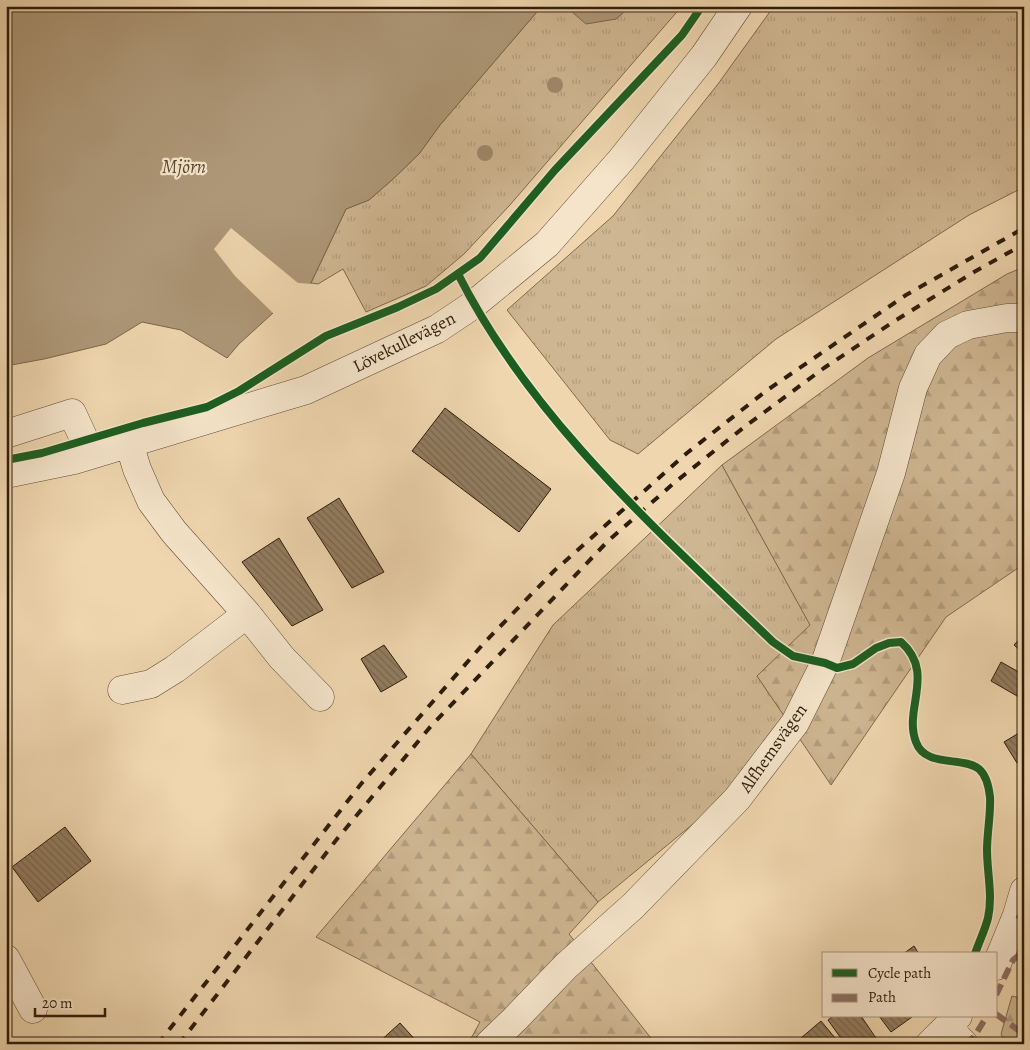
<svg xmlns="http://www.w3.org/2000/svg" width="1030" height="1050" font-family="Alegreya,serif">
	<defs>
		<pattern id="grass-tufts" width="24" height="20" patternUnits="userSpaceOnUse" patternTransform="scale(1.25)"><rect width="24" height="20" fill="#ceb692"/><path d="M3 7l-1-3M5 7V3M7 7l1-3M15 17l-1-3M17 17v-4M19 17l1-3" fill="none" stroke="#b19c7d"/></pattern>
		<pattern id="forest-firs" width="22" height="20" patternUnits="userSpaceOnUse" patternTransform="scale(1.25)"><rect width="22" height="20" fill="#ceb692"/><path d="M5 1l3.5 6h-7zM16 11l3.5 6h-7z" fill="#b19c7d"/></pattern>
		<pattern id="building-back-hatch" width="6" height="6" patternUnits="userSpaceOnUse" patternTransform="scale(1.25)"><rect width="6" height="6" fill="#927d60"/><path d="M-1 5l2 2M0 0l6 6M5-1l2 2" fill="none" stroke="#78664d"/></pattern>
	</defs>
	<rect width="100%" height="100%" fill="#efd6ae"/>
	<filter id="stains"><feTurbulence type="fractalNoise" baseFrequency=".004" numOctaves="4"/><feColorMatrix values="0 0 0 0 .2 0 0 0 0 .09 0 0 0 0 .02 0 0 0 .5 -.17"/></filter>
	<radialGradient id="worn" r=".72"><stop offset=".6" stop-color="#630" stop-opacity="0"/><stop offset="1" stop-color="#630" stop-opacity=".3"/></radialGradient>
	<path fill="url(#grass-tufts)" stroke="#7e694e" d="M542,6H571L572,12L616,19L631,6H682L509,206L464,254L426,286L366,312L343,269L318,284L311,283L346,209L369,200L392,180L419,154L440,125Z
		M774,6H1024V187L969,215L776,339L638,454L610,440L507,310L613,216L718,84Z
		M722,465L811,626L757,676L799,737L598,902L471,754L553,625Z"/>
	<path fill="url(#forest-firs)" stroke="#7e694e" d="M1024,267V564L946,617L831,785L757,676L810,625L722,465L868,358L1007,274Z
		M471,754L598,902L569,934L654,1042L653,1044H468L480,1022L316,937Z
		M1012,996L1024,999V1044H1006L1001,1034Z"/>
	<path fill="#ad9777" stroke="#7a664c" d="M6,6H542L440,125L419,154L392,180L369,200L346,209L309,287L273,313L239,344L227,358L181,330L142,322L106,344L44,359L6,366Z
		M571,6H631L616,19L586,24L572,12Z"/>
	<path fill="#efd6ae" d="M231,228L298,283L313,284L311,288L274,316L273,313L235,276L214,249Z"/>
	<path fill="url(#building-back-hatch)" stroke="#2d1c0b" d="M445,408L551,489L519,532L412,451Z
		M339,498L384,572L352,588L307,518Z
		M279,538L323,610L292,626L242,562Z
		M1024,634V654L1014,645Z
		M384,645L407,677L381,692L361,659Z
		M1001,662L1024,675V700L991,681Z
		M1024,730V759L1017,763L1004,742Z
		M65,827L91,861L38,902L12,867Z
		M914,946L919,954H903Z
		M833,1016H861L880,1044H845L828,1020Z
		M879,1016H912V1017L891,1032Z
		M821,1021L840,1044H805L801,1038Z
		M400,1023L419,1044H377Z"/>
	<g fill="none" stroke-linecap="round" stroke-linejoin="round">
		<defs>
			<path id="minor" d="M6,434L72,413L91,454
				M129,443L137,469L151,501L174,532L247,614L282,658L320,697
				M6,474L74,460L306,390L437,329L473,305L547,244L621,160L704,56L738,6
				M122,690L151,684L175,669L247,614
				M6,959L33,1009
				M996,966L1017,915L1024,891
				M947,1027L964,1044
				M489,1044L515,1019L566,966L633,906L737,799L795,723L825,663L891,473L913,388L928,355L947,335L968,325L1007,318H1024
				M930,1044L958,1016"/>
		</defs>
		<use href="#minor" stroke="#5e4a34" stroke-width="29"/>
		<use href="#minor" stroke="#f5e4ca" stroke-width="28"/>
		<path stroke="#2d1c0b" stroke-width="4" stroke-dasharray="9 9" stroke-linecap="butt" d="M158,1044L361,784L484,643L554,571L687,453L766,391L906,295L1024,228
			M179,1044L337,839L431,726L608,541L674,483L743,428L824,368L893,322L974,272L1024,244"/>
		<path stroke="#8d6e63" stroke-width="6" stroke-dasharray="12 6" stroke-linecap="butt" d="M1017,915L1024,919
			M996,995L1013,960L1024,951
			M996,1014L1021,1032L1024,1036
			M965,1044L974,1037L987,1016"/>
		<defs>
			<path id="cycleway" d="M458,274C531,419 658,531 773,642L793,656L825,663L837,668L853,664L876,648L889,643L901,642C936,673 903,709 916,742C925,768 963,756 979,769C986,775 989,788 990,797C991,813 987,833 987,850C987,872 993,896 988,918C985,930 979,942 975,954
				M6,460L42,453L143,423L207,407L239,391L326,336L398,307L436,289L480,258L555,170L682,35L702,6"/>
		</defs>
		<use href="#cycleway" stroke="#f5e4ca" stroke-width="11"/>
		<use href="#cycleway" stroke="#1b5e20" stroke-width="8"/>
	</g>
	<g fill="#9f896b">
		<circle cx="555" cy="85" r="8"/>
		<circle cx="485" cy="153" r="8"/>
	</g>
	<g text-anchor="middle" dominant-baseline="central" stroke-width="4.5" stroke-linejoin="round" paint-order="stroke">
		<g font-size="18" fill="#2d1c0b" stroke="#f5e4ca">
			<text transform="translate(404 342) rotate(-27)">Lövekullevägen</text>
			<text transform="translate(773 748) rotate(-55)">Alfhemsvägen</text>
		</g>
		<g font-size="19" font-style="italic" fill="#5a4731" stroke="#f5e4ca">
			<text x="184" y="167">Mjörn</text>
		</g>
	</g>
	<rect width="1030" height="1050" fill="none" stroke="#efd6ae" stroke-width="25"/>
	<rect x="8" y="8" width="1015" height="1035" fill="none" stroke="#2d1c0b" stroke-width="2.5"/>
	<rect x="12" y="12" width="1005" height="1025" fill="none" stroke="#2d1c0b"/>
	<rect x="822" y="952" width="175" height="65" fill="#f5e4ca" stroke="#a5947e"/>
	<rect x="832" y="969" width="25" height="8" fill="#1b5e20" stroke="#a5947e"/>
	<text x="868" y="978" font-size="15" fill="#2d1c0b">Cycle path</text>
	<rect x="832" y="994" width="25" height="8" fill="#8d6e63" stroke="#a5947e"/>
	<text x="868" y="1002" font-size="15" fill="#2d1c0b">Path</text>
	<path d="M35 1008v8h70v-8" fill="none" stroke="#2d1c0b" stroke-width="2.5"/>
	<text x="42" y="1008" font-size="15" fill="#2d1c0b" stroke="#f5e4ca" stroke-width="4" paint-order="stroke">20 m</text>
	<rect width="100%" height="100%" filter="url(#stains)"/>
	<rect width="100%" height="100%" fill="url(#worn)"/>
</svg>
